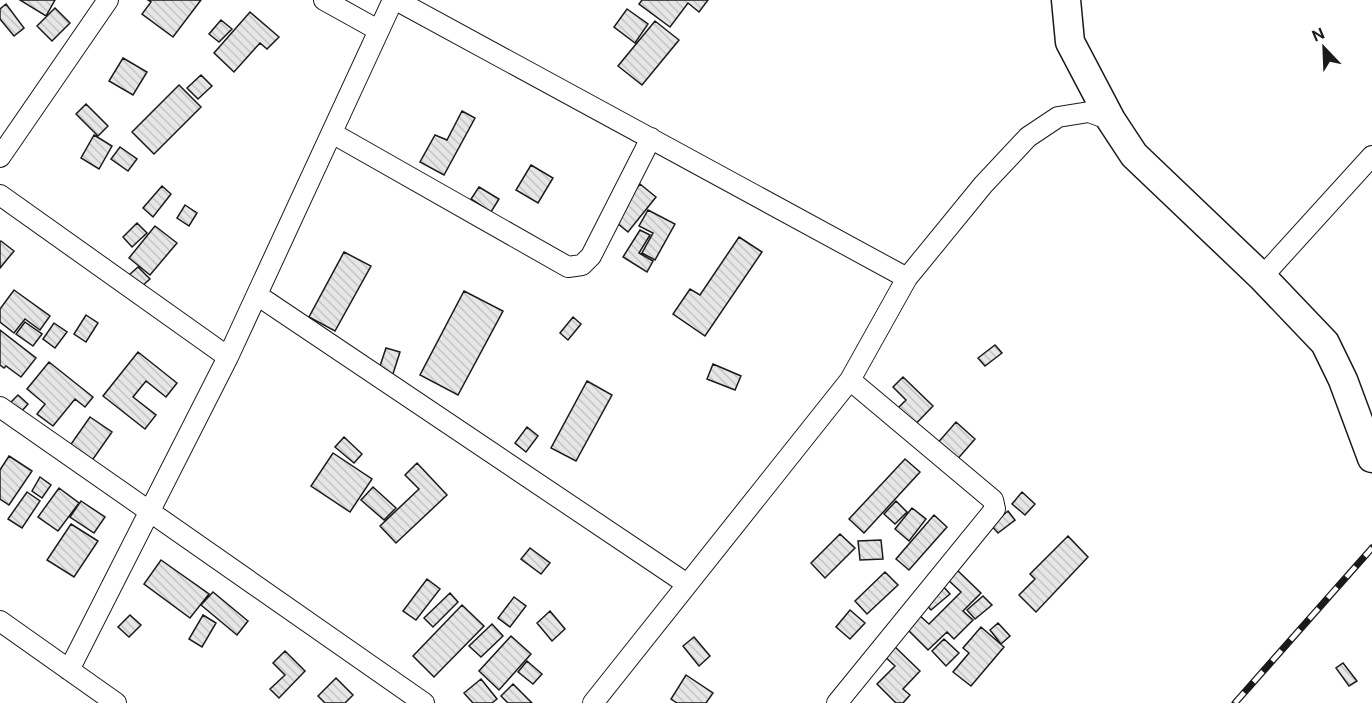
<svg xmlns="http://www.w3.org/2000/svg" width="1372" height="703" font-family="'DM Sans',sans-serif">
	<defs>
		<pattern id="building-back-hatch" width="6" height="6" patternUnits="userSpaceOnUse" patternTransform="scale(1.5)"><rect width="6" height="6" fill="#e6e6e6"/><path d="M-1 5l2 2M0 0l6 6M5-1l2 2" fill="none" stroke="#c5c5c5"/></pattern>
	</defs>
	<rect width="100%" height="100%" fill="#fff"/>
	<path fill="url(#building-back-hatch)" stroke="#1a1a1a" stroke-width="1.5" d="M20,0H55L46,16Z
		M148,0H201L173,37L142,14L151,2Z
		M642,0H708L699,12L688,3L670,27L639,4Z
		M6,4L24,28L14,36L0,19V9Z
		M55,8L70,23L52,41L37,26Z
		M627,9L648,24L635,43L614,27Z
		M250,12L279,37L267,49L260,43L234,72L214,53Z
		M221,20L232,29L219,42L209,34Z
		M655,21L679,40L642,85L618,66Z
		M123,58L147,72L133,95L109,81Z
		M201,75L212,86L198,99L187,88Z
		M179,85L201,107L154,154L132,132Z
		M86,104L108,126L98,136L76,114Z
		M462,111L475,118L444,175L420,162L435,135L447,140Z
		M94,135L112,146L99,169L81,158Z
		M120,147L137,159L128,171L111,159Z
		M531,165L553,178L538,203L516,190Z
		M640,184L656,197L628,232L612,219Z
		M162,186L171,194L153,217L143,208Z
		M479,187L499,199L491,212L471,199Z
		M185,205L197,213L189,226L177,218Z
		M648,210L675,224L655,260L642,253L653,233L639,226Z
		M137,223L147,233L132,247L123,237Z
		M155,226L177,243L150,275L129,258Z
		M640,230L650,235L639,253L653,261L647,272L623,257Z
		M739,237L762,252L705,336L673,314L690,289L700,295Z
		M1,241L14,251L0,268V242Z
		M344,252L371,266L335,331L309,317Z
		M138,267L150,279L140,288L129,275Z
		M14,290L50,316L40,330L25,319L14,333L0,322V309Z
		M464,291L503,311L458,395L420,375Z
		M86,315L98,323L86,342L74,334Z
		M573,317L581,324L568,340L560,333Z
		M25,322L42,334L33,346L16,334Z
		M54,323L67,332L55,348L43,339Z
		M0,330L36,358L21,377L6,366L4,368L0,365Z
		M995,345L1002,353L985,366L978,358Z
		M386,348L400,352L391,380L377,375Z
		M138,352L177,383L166,397L146,381L133,397L156,415L145,429L103,396Z
		M49,362L93,397L85,407L75,399L53,426L37,414L45,404L27,389Z
		M713,364L741,376L735,390L707,379Z
		M903,377L933,406L906,434L888,418L906,400L893,387Z
		M587,381L612,395L576,461L551,448Z
		M18,395L28,404L14,420L3,410Z
		M90,417L112,432L91,462L69,447Z
		M956,422L975,439L955,462L928,454Z
		M527,427L538,436L526,452L515,443Z
		M344,437L362,454L354,463L335,447Z
		M333,453L372,479L350,512L311,486Z
		M9,456L32,471L9,505L0,499V470Z
		M905,459L920,472L864,533L849,519Z
		M417,463L447,495L396,543L380,526L419,489L405,475Z
		M40,477L51,485L42,498L32,491Z
		M373,487L396,508L384,520L361,500Z
		M59,488L79,503L58,531L38,517Z
		M27,492L40,501L22,528L8,519Z
		M1022,492L1035,504L1025,515L1012,504Z
		M81,501L105,517L94,533L70,517Z
		M896,501L907,512L895,524L884,514Z
		M912,508L926,519L909,541L895,529Z
		M1008,511L1015,520L998,533L991,525Z
		M934,515L947,527L909,570L896,559Z
		M71,524L98,541L74,577L47,560Z
		M840,534L855,548L825,578L811,563Z
		M1068,536L1088,557L1036,612L1019,595L1035,579L1030,574Z
		M881,540L883,559L860,560L858,541Z
		M530,548L550,563L541,574L521,559Z
		M161,560L209,594L190,618L144,584Z
		M956,569L981,593L963,611L973,620L954,639L947,632L928,650L905,627L918,614L929,624L961,592L947,579Z
		M885,572L898,585L867,614L855,601Z
		M427,579L440,589L416,620L403,611Z
		M942,585L950,594L931,610L923,601Z
		M213,592L248,621L237,635L201,605Z
		M450,593L458,602L433,627L424,618Z
		M983,596L992,605L975,619L967,610Z
		M514,597L526,606L510,627L498,618Z
		M462,605L484,626L434,677L413,656Z
		M850,610L865,623L850,639L836,627Z
		M550,611L565,629L552,641L537,623Z
		M130,615L141,625L129,637L118,627Z
		M203,615L216,623L202,647L189,639Z
		M998,623L1010,636L1001,644L990,630Z
		M492,624L503,636L481,657L469,646Z
		M981,627L1004,647L971,686L953,672L969,653L963,648Z
		M511,636L531,654L499,690L479,671Z
		M694,637L710,656L699,666L683,646Z
		M944,639L959,653L946,666L932,651Z
		M892,644L920,671L903,689L910,695L903,703H896L877,684L895,666L882,654Z
		M285,651L305,671L279,698L270,689L285,675L273,663Z
		M527,661L542,674L533,684L518,672Z
		M1343,663L1357,681L1349,686L1336,668Z
		M686,675L713,693L706,703H677L671,699Z
		M336,678L353,695L345,703H325L318,696Z
		M481,679L497,699L492,703H473L464,693Z
		M513,684L532,703H508L501,696Z"/>
	<g fill="none" stroke-linecap="round" stroke-linejoin="round">
		<defs>
			<path id="street" d="M324,0L378,30
				M396,0L907,278
				M332,133L568,267L582,265L591,256L651,138
				M0,157L108,0
				M0,195L228,357
				M1262,277L1372,156
				M257,295L687,584
				M0,407L424,703
				M0,621L116,703
				M69,670L228,357L393,0
				M593,703L850,380L907,278L983,185L1028,137L1058,117L1089,112L1111,120
				M837,703L995,509L993,500L850,380"/>
			<path id="secondary" d="M1066,0L1070,42L1111,120L1134,155L1262,277L1325,343L1343,380L1372,458"/>
		</defs>
		<use href="#street" stroke="#1a1a1a" stroke-width="22"/>
		<use href="#secondary" stroke="#1a1a1a" stroke-width="31"/>
		<use href="#street" stroke="#fff" stroke-width="20"/>
		<use href="#secondary" stroke="#fff" stroke-width="28"/>
		<defs>
			<path id="rail" d="M1235,703L1372,548"/>
		</defs>
		<use href="#rail" stroke="#1a1a1a" stroke-width="7"/>
		<use href="#rail" stroke="#fff" stroke-width="4.5" stroke-dasharray="14" stroke-linecap="butt"/>
	</g>
	<g transform="translate(1324 48) rotate(337)" stroke="#ffffff" stroke-width="4.5" paint-order="stroke">
	<path d="M0-4.5L10 22L0 15L-10 22Z" fill="#1a1a1a"/>
	<text y="-9" font-size="16" font-weight="bold" text-anchor="middle" fill="#1a1a1a">N</text>
	</g>
</svg>
